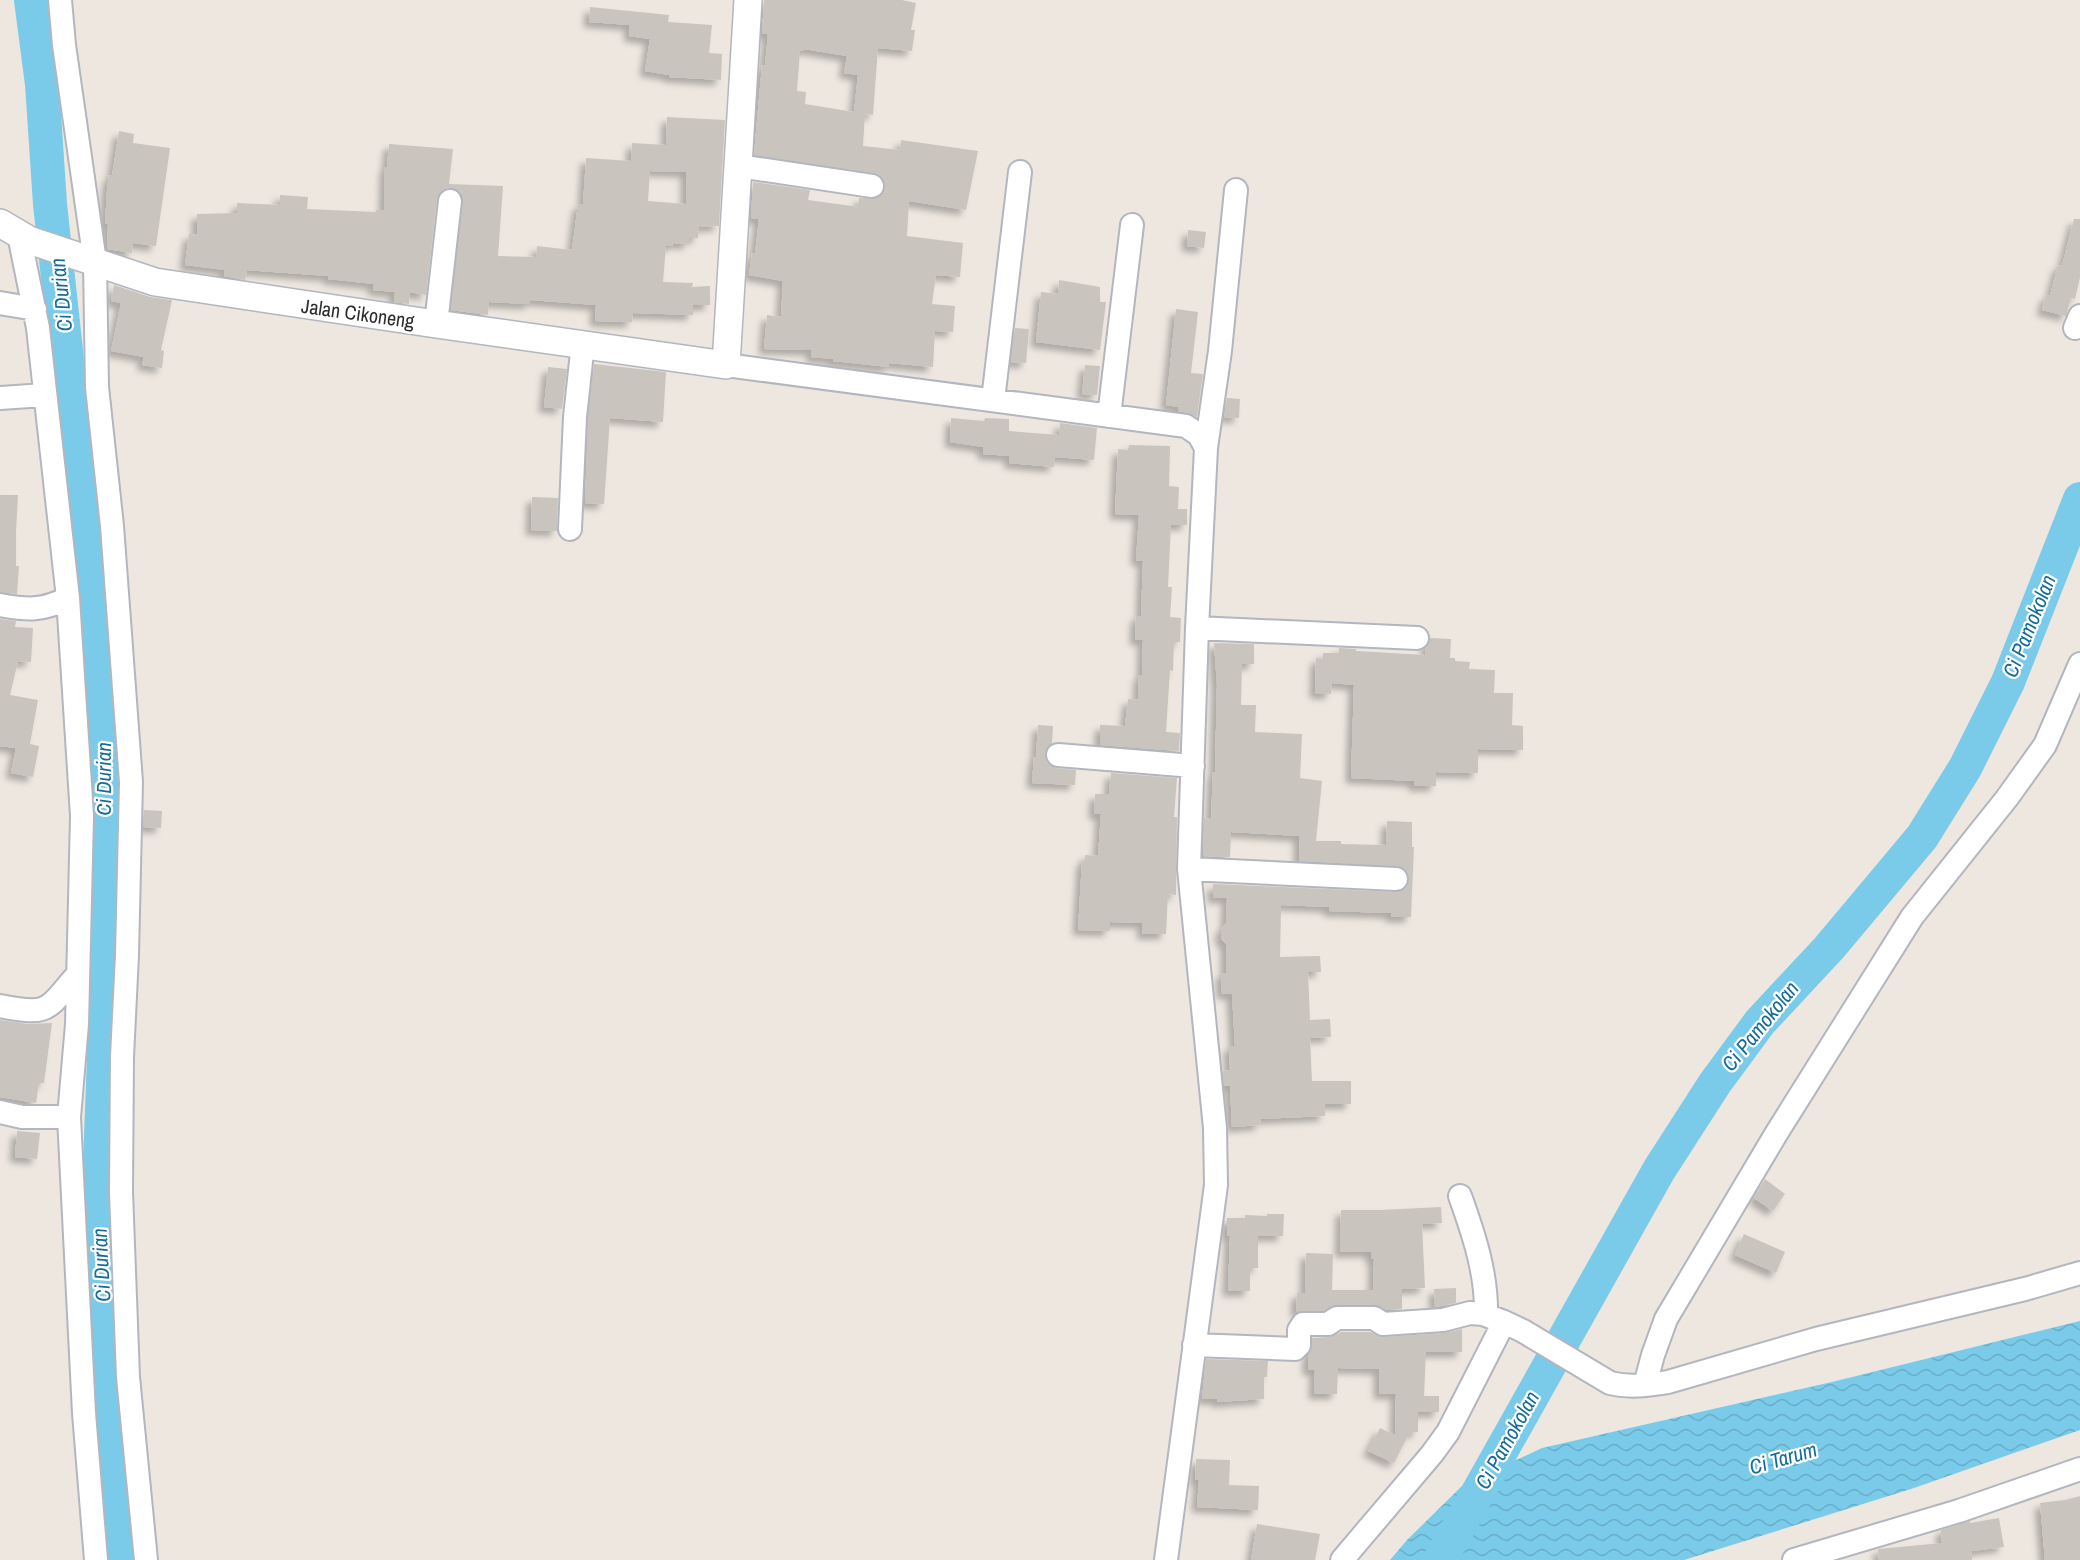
<svg xmlns="http://www.w3.org/2000/svg" width="2080" height="1560" font-family="'Archivo Narrow',sans-serif">
	<defs>
		<pattern id="water-waves" width="16" height="10" patternUnits="userSpaceOnUse" patternTransform="scale(1.5)"><rect width="16" height="10" fill="#79cbe9"/><path d="M0 5q4-4 8 0t8 0" fill="none" stroke="#69aec8"/></pattern>
		<filter id="shadow"><feDropShadow dx="-5.5" dy="5.5" stdDeviation="3" flood-color="#0004"/></filter>
	</defs>
	<rect width="100%" height="100%" fill="#ede7e0"/>
	<path fill="url(#water-waves)" d="M2080,1321V1430L1914,1488L1684,1560H1390L1407,1540L1463,1485L1542,1448L1832,1382Z"/>
	<g fill="none" stroke-linecap="round" stroke-linejoin="round">
		<path stroke="#79cbe9" stroke-width="34" d="M31,0L42,84L50,204L74,424L102,714L105,1031L97,1242L125,1560
			M1440,1560L1659,1170L1715,1083L1760,1022L1829,948L1922,837L1965,768L2008,682L2080,499"/>
	</g>
	<path fill="#c9c5be" fill-rule="evenodd" filter="url(#shadow)" d="M764,0H902L916,3L911,30H915L912,51L878,48L873,115L865,114L863,146L900,150L901,140L978,151L966,210L909,201L907,236L963,243L960,277L936,275L932,304L955,306L953,332L935,331L933,367L889,363V367L833,361V359L811,357L812,350L764,349L767,315L781,317L783,281L749,275L752,253L755,254L759,219L751,218L753,182L810,190L808,200L859,207V198H877L883,194L885,187L884,181L881,176L874,173L754,155L762,65L765,66L768,34H762ZM804,49L847,56L844,73L858,75L854,112L805,104L806,92L797,91L800,51H804Z
		M590,7L669,15L668,22L712,25L709,53L722,54L721,80L669,77V75L645,71L650,39L629,36L630,25L589,22Z
		M667,117L725,120L719,226L699,227L698,238H689V244L673,243L672,246H666L663,282L693,283L692,287L710,286V305H693V315L633,313L632,322L595,321L596,305L530,300V304L489,302L488,315L451,310L463,202L462,195L458,191L451,188L444,189L440,193L437,199L426,295L410,292L409,304L394,302L395,292L373,290L374,284L328,279L329,276L247,270L245,280L224,276L225,270L185,265L189,234L197,235V214L237,213V203L280,205V195L308,197L307,209L376,212V210H384L385,167H387L389,144L453,149L449,184L503,186L498,256L536,257L537,246L572,250L578,204L583,205L586,158L631,161L632,143L666,145ZM650,171L686,172V204L648,201Z
		M119,131L134,134L133,143L170,148L156,246L133,243L132,253L107,249L108,224H105L107,191L109,175L112,176Z
		M2074,219H2080V277L2075,299L2071,298L2066,316L2042,310L2046,295L2050,296L2058,265L2062,266Z
		M1188,230L1206,232L1204,248L1187,246Z
		M1059,280L1100,287V302H1106L1100,350L1036,342L1041,292L1058,294Z
		M114,285L150,297L172,300L161,350L164,351L162,368L142,365L144,357L111,351L121,303L111,301Z
		M1176,309L1198,312L1191,373L1203,374L1197,417L1188,413L1178,411V407L1166,405Z
		M1015,328L1029,329L1026,363L1011,362Z
		M594,364L666,372L663,422L610,418L604,504L585,503L588,418Z
		M1085,365L1100,366L1097,395L1082,394Z
		M548,367L567,369L562,409L544,407Z
		M1227,398L1240,399L1239,418L1224,417Z
		M951,418L984,421L985,418L1009,419V431L1059,435L1060,423L1097,428L1094,460L1055,457L1054,467L1009,463L1010,456L983,454V447L950,442Z
		M1129,445L1170,446L1169,486L1179,487L1178,509H1187V525H1171L1168,587H1172L1170,617L1181,618L1180,642H1174L1173,671L1170,670L1166,732L1180,733L1179,751L1100,745V725L1125,726L1128,699L1138,700L1139,675H1142L1143,640H1135L1136,616H1141L1143,561L1136,560L1139,515L1115,514L1118,449L1128,450Z
		M0,495H18L16,532V566H19L17,594L0,592Z
		M532,497L558,498L557,531L531,530Z
		M0,619L16,621L15,627L33,628L31,662L18,661L10,695L38,700L30,744L39,746L33,777L11,773L16,748L0,746Z
		M1430,638L1451,639L1450,658H1455V661L1470,662L1469,669L1495,670L1494,693H1513L1512,725L1523,726V750L1478,749V773L1436,772V786H1414V781L1351,778L1354,685L1332,683L1331,694L1315,693L1316,658L1323,659V653H1339V648L1356,649V651L1425,655L1426,648Z
		M1214,643L1254,644V664H1242L1241,705H1256L1255,732L1302,734L1300,778L1322,781L1316,841H1341V844L1386,845L1387,821L1412,822V847H1414L1411,917H1391V913L1329,911V907L1281,905L1280,957L1320,956L1321,972H1308L1310,1020L1330,1019L1331,1037L1310,1038L1312,1081H1351V1104H1325V1116L1260,1119L1261,1125L1232,1127L1230,1085L1224,1086L1223,1071L1230,1070L1229,1046H1235L1232,994H1222L1221,973H1226V944L1221,939V930L1226,923L1227,898H1213V884L1395,892L1402,891L1407,887L1409,880L1408,873L1404,868L1397,866L1299,861V836L1231,832L1230,857L1203,856L1204,818L1211,819L1213,772H1215L1217,685Z
		M1038,725L1053,726L1052,743L1045,753L1046,761L1051,766L1056,768L1076,770L1075,785L1032,783L1034,757H1036Z
		M1111,773L1177,778L1174,817H1177L1176,895L1168,894L1166,934H1142L1143,923L1110,922V931L1078,930L1082,861L1084,862L1085,855L1098,856L1101,814H1094L1095,794H1109Z
		M144,810L162,811L161,828L143,827Z
		M0,1020L28,1024L52,1023L44,1083H39L36,1103L0,1097Z
		M17,1131L40,1133L37,1159L15,1157Z
		M1765,1179L1785,1194L1773,1211L1754,1198Z
		M1441,1207L1442,1223L1422,1224L1425,1288L1402,1289V1309L1387,1310L1374,1305H1337L1324,1311L1296,1312L1297,1293H1305L1306,1253L1333,1254L1332,1290H1373L1374,1259H1371V1252H1340L1341,1210H1380Z
		M1267,1214H1284L1283,1236H1258V1268H1250V1291H1228L1230,1236H1227V1218H1245V1215L1267,1216Z
		M1744,1234L1785,1252L1776,1273L1735,1255Z
		M1456,1288V1303L1435,1307L1434,1289Z
		M1462,1329V1352H1426L1424,1396H1439V1412H1418V1432H1410L1394,1463L1368,1451L1380,1428L1395,1435L1396,1394H1379V1369L1338,1368L1337,1394H1314L1315,1370H1308V1355L1312,1346V1338L1329,1337L1341,1332H1370L1384,1337L1444,1333Z
		M1206,1359L1268,1361L1267,1377H1264V1399L1217,1402V1399H1202Z
		M1196,1459L1230,1460L1229,1485L1259,1486L1258,1510L1197,1507L1199,1480H1195Z
		M2080,1496V1560H2045L2040,1503L2065,1500Z
		M1999,1518L2004,1547L1972,1551V1560H1879L1878,1549L1942,1543L1941,1530L1970,1521V1523Z
		M1257,1524L1320,1534L1315,1560H1251Z"/>
	<g fill="none" stroke-linecap="round" stroke-linejoin="round">
		<defs>
			<path id="minor" d="M60,0L64,45L95,262L97,387L112,526L131,782L127,955L122,1057L121,1192L128,1377L146,1560
				M739,166L872,186
				M19,235L38,328L68,598L82,816L77,1024L69,1117L84,1413L96,1560
				M0,303L35,309
				M436,324L450,201
				M2075,328L2080,316
				M726,365L1186,426L1199,435L1206,448L1197,628L1189,869L1215,1128L1216,1185L1166,1560
				M0,398L45,395
				M993,400L1020,172
				M1109,416L1132,225
				M1206,448L1220,351L1236,190
				M570,529L575,417L583,343
				M0,605C28,610 42,611 68,598
				M1197,628L1417,638
				M1058,755L1193,766
				M1189,869L1396,879
				M0,1006C51,1016 46,1010 78,974
				M0,1112L22,1117H69
				M1460,1196C1474,1235 1487,1274 1486,1315
				M1194,1345L1295,1349L1299,1345V1330L1303,1324H1328L1337,1318H1374L1383,1324L1443,1320L1470,1313L1483,1314L1504,1322
				M1645,1385L1653,1355L1666,1319L1776,1134L1912,917L2007,798L2045,745L2080,664
				M1342,1560L1432,1454L1448,1432L1504,1322L1523,1331L1610,1383C1630,1388 1648,1385 1668,1382L1816,1339L2025,1289L2080,1273
				M1794,1560L1959,1511L2080,1469"/>
			<path id="tertiary" d="M0,223L29,240L155,282L436,324L726,365L748,0"/>
		</defs>
		<use href="#minor" stroke="#b3b6bf" stroke-width="26"/>
		<use href="#tertiary" stroke="#b3b6bf" stroke-width="30"/>
		<use href="#minor" stroke="#fff" stroke-width="22"/>
		<use href="#tertiary" stroke="#fff" stroke-width="27"/>
	</g>
	<g text-anchor="middle" dominant-baseline="central" stroke-width="4.5" stroke-linejoin="round" paint-order="stroke">
		<g font-size="20" fill="#2c2c2c" stroke="#fff">
			<text transform="translate(358 313) rotate(8)">Jalan Cikoneng</text>
		</g>
		<g font-size="21" font-style="italic" fill="#156b98" stroke="#fff">
			<text transform="translate(61 295) rotate(-96)">Ci Durian</text>
			<text transform="translate(2029 626) rotate(-68)">Ci Pamokolan</text>
			<text transform="translate(103 779) rotate(-90)">Ci Durian</text>
			<text transform="translate(1760 1026) rotate(-51)">Ci Pamokolan</text>
			<text transform="translate(101 1265) rotate(-93)">Ci Durian</text>
			<text transform="translate(1507 1440) rotate(-61)">Ci Pamokolan</text>
			<text transform="translate(1783 1458) rotate(-16)">Ci Tarum</text>
		</g>
	</g>
</svg>
